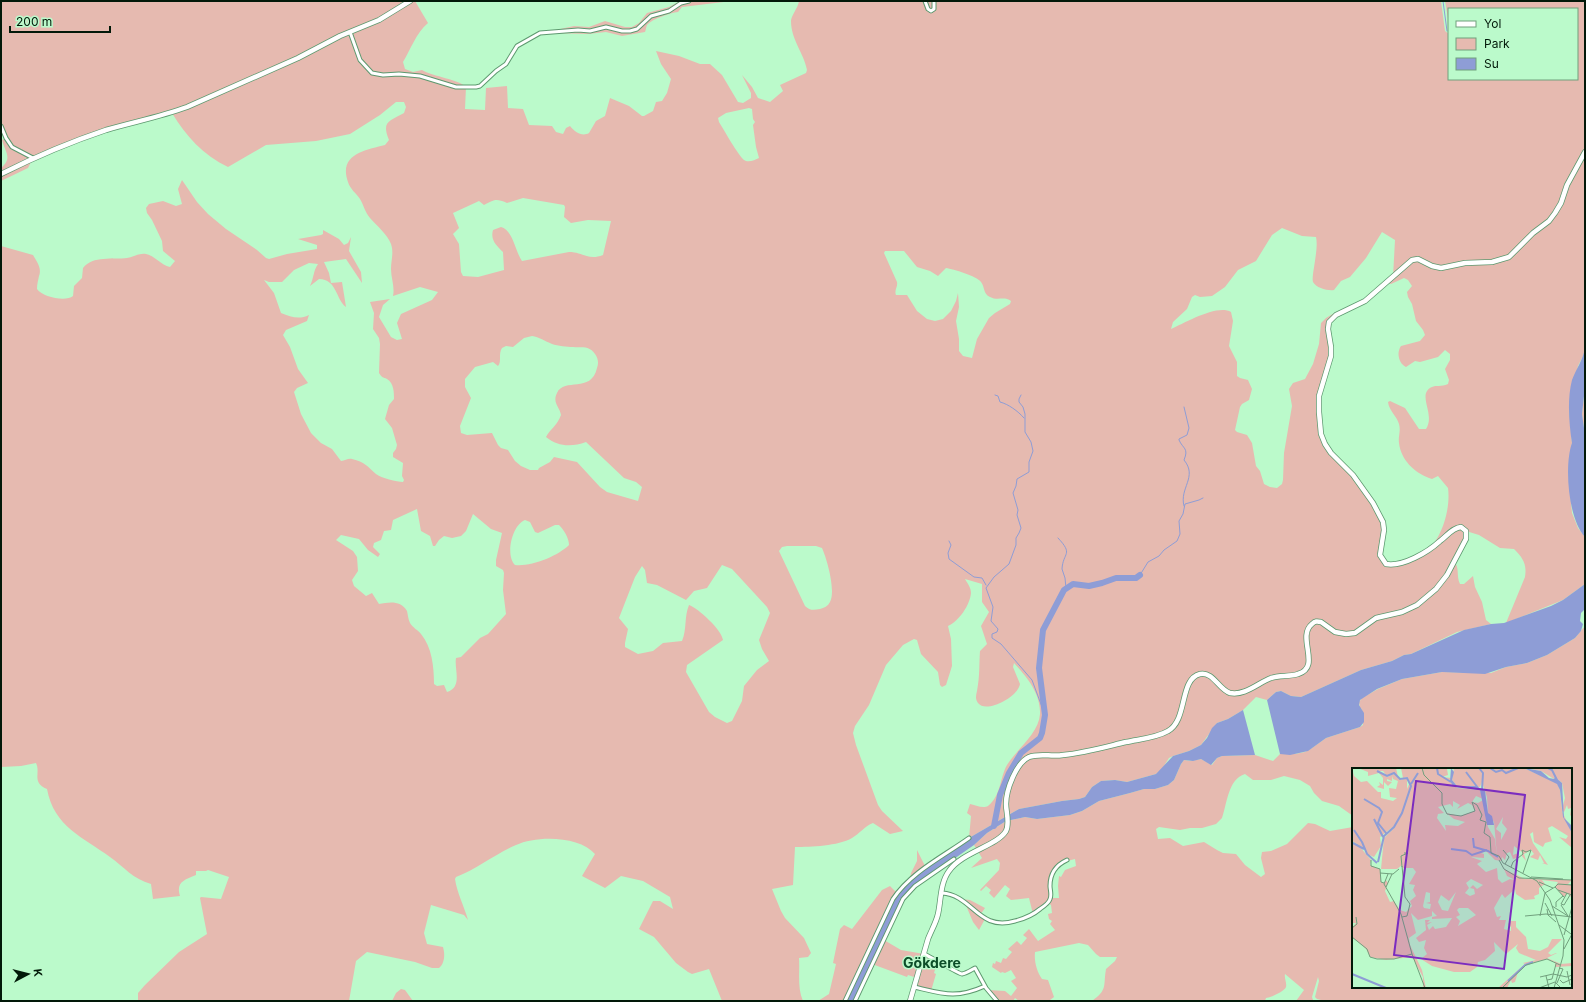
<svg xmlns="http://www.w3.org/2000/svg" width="1586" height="1002" font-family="Inter,sans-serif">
	<rect width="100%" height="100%" fill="#bbfacb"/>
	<path fill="#e6bab0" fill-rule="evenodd" d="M1,1H415L428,23C416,33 411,49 403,62L405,69L413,72L422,70C434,77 458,79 466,87L465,109L485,110L486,88L507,86L508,108L523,109L529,125L552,126L556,132L563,134L566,128L570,126C575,132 582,137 589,133L596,121L605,116L610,98L629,106L642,116H644L653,111L656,102L662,101L667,93L671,79L661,64L656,51L679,56L700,64H710L722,75L738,102L743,103L751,98V93L742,75L752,87L758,98L770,102L783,91L780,85L806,73L807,70C804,53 791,40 791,21C791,16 798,8 799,1H1441L1445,31L1449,34V79H1577V9H1449V24L1445,1H1585V345L1584,354L1578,366L1569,407L1572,443L1570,460V492L1572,513L1578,528L1585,537V584L1563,600L1506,623L1525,577C1527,564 1523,558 1514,549L1500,548L1479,535L1466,531L1467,533L1454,561C1460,568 1456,576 1460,584H1464L1473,576L1475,587L1482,602L1486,620L1491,624L1457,632L1411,654L1404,655L1392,661L1361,670L1301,697L1291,696L1281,691L1276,692L1267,700L1256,697L1243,710L1228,719L1217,723L1201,745L1189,751L1173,756L1169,758L1162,769L1156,774L1127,782L1115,780L1101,781L1092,787L1085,797L1079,799L1062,801L1019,809L969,838L971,816L967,813L970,804C975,805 983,809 988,806C1001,796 1000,777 1007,765C1017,749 1039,733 1040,714C1041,694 1027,677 1014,663L1013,667L1020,684C1018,697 986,714 978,703C975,699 976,695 977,691C980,675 979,665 980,651L987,644L981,626L989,612L982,602V584L965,579C967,583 971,587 971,593C970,605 959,621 948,626L951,639L952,666L946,685L942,687L940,685L938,672L921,654L917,640L914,639L903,645L886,665L869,705L855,726L853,733L856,745L878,805L882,811L903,831L890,834L873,823C865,826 859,834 852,838C838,846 811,847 795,847L793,885L772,889L781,911L785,918L804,938L811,953L808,957L799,958C800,972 797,987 803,1001H722L709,969L692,974L688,972L676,963L654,937L639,929L653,901H660L673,909L670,897L643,881L621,876L605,888L582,876L595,854C580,836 537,835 516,845C495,854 477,869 456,877L455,879C457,893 464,906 468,920L464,915L431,905L424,933L427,944L443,947C445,954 445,963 439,968H432L415,962L367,952L356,961L349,1001H138V993L145,985L179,952L207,934L200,898L201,897L221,899L229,877L208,870L206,871H196V875C183,880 176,883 180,896L153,899L151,884C133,879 124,867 110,857C83,837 54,827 47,789C31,782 41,773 36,763L21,766L1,767V246L33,255C37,262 42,268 39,276C38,281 37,284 37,289C42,297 66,302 73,296L74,286L82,278L83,268C93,255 113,260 127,258C133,257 139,253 146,254C155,256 161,265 170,267L175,261L163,251L162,241L152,220L147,213L146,208L149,204L163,201L176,206L182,204L178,189L182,180L197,202L208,214L226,229L257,250L266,258L269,259L287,254L317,249V245L298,239L321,235L323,234V230L339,239L344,245L348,243L351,237L349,251L361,272L362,283L346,259L324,262L329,273L331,283L342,282L346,307C336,300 337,279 319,279L310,286C314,278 313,271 318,264L309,263L294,270L282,282H269L264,280L274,293L281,313C291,317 299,320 309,315L307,321L286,330L283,335L290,347L298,369L308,383L297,388L294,392L301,414L311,433L321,443L332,449L341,461C345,461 348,458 352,459C365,462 367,466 376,474C381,478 397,482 403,482L404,480L402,476L403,463L393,457V453L396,449L397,445L392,428L385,419L389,405L394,399C394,393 394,383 387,379C383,377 382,378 379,373L380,344L379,338L373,329L374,313L370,302L390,299L383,305L379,317L391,337L397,340L402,339L397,323L401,314L432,300L438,292L420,287L393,296C395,287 391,278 391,269C391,260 394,253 391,244C387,234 377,226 370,218C365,212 364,206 360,199C356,193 350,189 348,182C338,154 366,150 385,145L389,140C381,121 390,121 404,113L406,107L404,102H396L380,115L350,134L316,141L266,145L228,167C203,155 186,136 172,113L107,130L33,158L28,168L1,181V168C13,158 5,152 2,140L6,138L1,126ZM749,108L752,109L753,119L755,122L753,125L756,147L759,158C755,160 748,163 744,160C738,155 724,130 719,122L718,118L726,113ZM523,198L564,205L565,207L564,217L571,223L588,220L611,221L603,255C588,261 583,252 569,252L522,261C515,251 513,230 501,227L493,230C490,240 497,246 503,252L504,270L478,277L463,276L461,272L459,244L453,234L459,228L453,213L479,201L484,205C495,200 495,198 507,203ZM1282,228L1302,236L1316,237C1319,249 1311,276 1313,282C1316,288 1328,291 1334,290L1341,281L1350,277L1366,258L1382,232L1395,240L1393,277L1386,283L1391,284L1404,278L1408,280L1412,286L1407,292L1408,297L1412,304L1416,321L1423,330L1425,335L1420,341L1401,346C1396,353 1399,364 1406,367L1415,361L1420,362L1438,357L1445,350L1450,354V360L1445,369L1449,380L1448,384C1441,387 1436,385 1432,387C1416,394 1436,414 1426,429H1419L1405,408L1390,401L1388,402C1389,411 1397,416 1399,424C1401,431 1398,437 1399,443C1401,460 1414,472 1429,478L1432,479L1438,476L1448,488C1451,509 1441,544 1422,554C1412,559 1400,561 1390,565L1380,555L1383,522L1347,468L1325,444L1319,403L1331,347L1329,322L1337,315L1336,312L1326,318L1321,323L1319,344L1313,364L1305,379L1293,383L1289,389L1292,406L1284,453L1283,480L1282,484L1277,488L1270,487L1264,484L1260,471L1256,466L1252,443L1247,435L1237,432L1235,430L1240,407L1242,404L1249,400L1252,389L1248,380L1240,378L1237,376V362L1229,346L1233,321L1231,312C1217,304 1185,323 1171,329L1173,322L1187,309L1192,297L1195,295L1200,297L1212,296L1225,287L1238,270L1256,261L1272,235ZM885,251H904L917,267L930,271L938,276L946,268C953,269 977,276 981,282C985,287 983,294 990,297C997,301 1005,296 1011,301L1010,304L995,313L989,318L977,339L972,358L963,356L959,351V339L956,321L959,307L958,293L956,301L951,311L943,319L935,321L927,319L917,311L907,295H896C894,290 898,287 897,282L884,253ZM532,336C539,337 545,341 552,344C558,346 567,347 573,347C581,348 589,345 595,354C598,358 599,363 597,368C591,394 564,377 557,393C552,403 560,407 561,415C557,426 550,429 546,437C558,447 572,447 586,442L624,478L636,482L642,487L638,501L607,492L600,487L577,462L554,457L550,462L539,468L538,470H530L521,466L515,461L508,450L501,448L498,445L492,433L467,435L461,433L460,426L471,398L465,387V379L475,367L493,362L498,366C502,361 498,354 502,348L506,346L513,347L524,338ZM417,509L421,531L430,536L433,546H435L439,540L444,536L452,538L461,536L466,531L473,514L491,529L502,533L496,560V566L503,570L504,573L503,590L506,614L488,634L480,638L461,657L456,658C454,669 463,687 447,692L444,685L437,686L434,684C434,667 432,647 421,634C418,630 413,628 410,623C408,619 408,615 407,611C401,600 389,602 379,604L372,593L366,596L354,586L352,580L358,571L357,557L353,551L336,540L341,535L359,539L368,550L378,557L380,554L373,547L374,543L381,540L384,531L391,530L393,520ZM525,520L530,522L535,532L538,533L555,525H559C564,530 569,538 569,545C558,556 531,567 515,565C505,555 512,525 525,520ZM787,546H816L822,548C827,559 836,591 830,602C828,606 824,608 820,609C814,610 810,611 805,606L779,551L782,547ZM722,565L732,569L767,607L770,613L759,640L762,649L769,661L757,670L744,686L742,701L732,721L727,723L715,717L709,712L686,672L687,665L723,640C722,630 698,608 689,605C684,617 687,629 682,641L663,643L653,651L638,654L625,647V643L628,629L619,618L635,577L642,566L645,570L647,583L657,585L686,600L694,591L707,588Z
		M680,1H732L682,7L678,12C670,13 652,19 647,25C646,27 646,30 645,32L622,36L606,32L588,34L553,33L556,30L574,26L589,27L605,21L625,27H632L639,23L647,13L669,7Z
		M1585,387V435L1582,414Z
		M1585,626V1001H1325L1317,999L1315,997L1319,981L1318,977L1312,997L1313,1000L1315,1001H1296L1304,990L1285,974C1284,978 1287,983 1286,987C1285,991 1270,998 1266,998L1265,1001H1092C1108,989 1103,987 1106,969L1115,961L1117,957H1100L1096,954L1088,945L1079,943L1035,952C1034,962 1037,972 1042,979L1048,980L1054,997L1050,1000L1019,1001L1015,998L1013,1001H997L988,990L1005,991L1011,996L1017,988L1011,981L1016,978L1011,970L1005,973L1002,972L1001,973L992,967L993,963L995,964L996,961L1001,963L1003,958L1006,959L1012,952L1008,949L1017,941L1021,945L1027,938L1023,935L1029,929L1038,941L1055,930L1050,924L1052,921L1049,919L1048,914L1052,913L1051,905L1048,903L1033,914L1029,898L1011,900L1006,896L1010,889L1005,885L994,898L989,893L991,890L986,886L981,891L980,890L999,870L1000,863L997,859L971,868L982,858L974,845L987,833L1006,821L1025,817L1037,819L1070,815L1082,811L1099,801L1130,793L1144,789H1155L1168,785L1174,780L1181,764L1184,760L1191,761L1201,759L1212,765L1217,758L1222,756L1255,755L1273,761L1280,754H1295L1305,752L1312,748L1326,738L1360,727L1363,725L1362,709L1360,708L1359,702L1362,698L1378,689L1402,679L1442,672L1491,673L1506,667L1527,663L1547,655L1575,638ZM1353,769H1571V987H1353V827L1330,831L1315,824L1308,823L1287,844L1271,851L1262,852L1261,858L1265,874L1261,877L1245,865L1236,854L1223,853L1217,850L1204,842L1183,846L1170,838L1158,839L1156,829L1159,827L1180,830L1190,828H1202L1216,824L1222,818C1227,804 1228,779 1245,774L1253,780H1271L1284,776L1300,780L1310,786L1314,793L1322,801L1339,806L1353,816ZM1075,859L1076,866L1065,870L1061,877L1059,876L1058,886L1059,898H1051C1052,878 1052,864 1075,859Z
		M917,850L926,868L910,879L911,873L917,861Z
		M890,886L897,893L845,1001H818L829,994L836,964L833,963L840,929L844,925L852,929L882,890Z
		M960,899L970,900L985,908L980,915L985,919L979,930L973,922L965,903Z
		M884,940L901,950L924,954L938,960L934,973L936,974L931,991L914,987L917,978L908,975L907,977L872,964Z
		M401,989L405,990L413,1001H392L396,993Z"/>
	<path fill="#8e9dd6" d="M1585,348V387L1582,414L1585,435V537C1568,519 1564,465 1572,443C1569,424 1567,399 1572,380C1576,369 1583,360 1585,348Z
		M1585,584V609L1581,613L1580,621L1583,624L1581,631L1575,638L1547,655L1527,663L1506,667L1485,674L1442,672L1402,679L1377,689L1360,700L1359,705L1364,713V722L1360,727L1326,738L1308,751L1290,755L1280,754L1267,700L1276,692L1281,691L1291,696L1301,697L1361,670L1392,661L1404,655L1411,654L1464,630L1491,624L1504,623L1551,606L1563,600Z
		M1243,710L1255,755L1222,756L1217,758L1211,765L1201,759L1193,761L1184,760L1181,764L1174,780L1168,785L1155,789H1144L1130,793L1099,801L1082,811L1070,815L1037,819L1025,817L1006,821L987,833L974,845L915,886L907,894L855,1001H845L893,899L905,883L969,838L1019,809L1062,801L1079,799L1085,797L1092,787L1101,781L1115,780L1127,782L1156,774L1173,756L1189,751L1201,745L1207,738L1212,728L1217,723L1228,719Z"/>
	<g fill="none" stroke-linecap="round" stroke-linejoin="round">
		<path stroke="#8e9dd6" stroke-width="1" d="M1443,1L1447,31
			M995,395L998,396L1000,402C1008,404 1018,411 1024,418
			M1021,395L1019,399V402L1023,407L1025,414V432L1031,442L1033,451L1029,462V472L1017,479L1016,486L1013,493L1018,510L1017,515L1021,528L1019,533L1016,538V545L1009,564L994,577L986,588L993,607L991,621L998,629L997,632L992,634V638L1001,644L1032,680L1045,715
			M1184,506C1179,488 1198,477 1184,460C1189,448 1183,449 1179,440V439L1187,435L1189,428L1184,407
			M1058,538C1074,555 1063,552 1062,569L1065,578L1066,588
			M949,541L951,545L948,553L949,559L974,577L982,578L986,585
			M1140,575L1148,562L1159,556L1164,550L1177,541L1180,534L1179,521L1183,514L1185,504L1199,500L1203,498"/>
		<path stroke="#8e9dd6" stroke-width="6" d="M994,826L1000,795L1009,773L1021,753L1040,738L1042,733L1045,715L1039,668L1043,630L1064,590L1073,584L1089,586L1102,583L1116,578H1136L1140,575"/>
		<defs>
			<path id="street" d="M925,1L928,9L931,11L934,9V1
				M350,32L360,60L372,73L383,75L399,74L420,76L456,87H476L480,86L496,71L506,64L517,46L540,33L578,30L590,31L606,27L622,31H630L637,29L651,16L669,11L681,3L689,1
				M1,126L6,138L12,147L33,158
				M942,893C973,895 978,932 1015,921C1023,919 1033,915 1040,909C1043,907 1049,903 1050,899C1052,895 1050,890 1050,886C1050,874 1056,865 1067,860
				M924,954C931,957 959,974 962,974C967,973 971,970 975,968L986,988L997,1001
				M914,987C944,994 956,999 985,986
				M845,1001L893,899C911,872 944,856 969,838
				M855,1001L903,899L915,886L954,859"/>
			<path id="secondary" d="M1,174C35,157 70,142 106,130C133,122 160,117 187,107L298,58L340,36L379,20L410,1
				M910,1001C916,981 922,960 928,939C931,931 936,923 938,914C941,901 940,883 949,871C962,852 997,846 1006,831C1010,823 1006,812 1006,804C1006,790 1016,763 1029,757C1039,753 1052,757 1063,755C1084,753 1105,747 1126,742C1140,739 1156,738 1168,731C1188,720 1179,679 1200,674C1213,671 1219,690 1230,693C1245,696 1258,683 1271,678C1280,675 1289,677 1298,674C1322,667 1296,637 1312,624C1315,621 1317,621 1321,622L1335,632L1346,634L1355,633L1376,618L1402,612L1417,605L1436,589L1447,575L1466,539V531L1461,527C1452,528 1447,536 1440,541C1428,552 1403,567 1386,564L1380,555L1384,530L1383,522L1373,503L1353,475L1331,453L1325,444L1321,434L1319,412V396L1331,356V347L1328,329L1329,322L1336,315L1365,301L1412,260L1418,259L1432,266L1441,268L1465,263L1492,262L1509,257L1533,233L1549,221L1555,213L1561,203L1567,185L1585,152"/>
		</defs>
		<use href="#street" stroke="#5d996f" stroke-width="5"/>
		<use href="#secondary" stroke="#5d996f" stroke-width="6"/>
		<use href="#street" stroke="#fff" stroke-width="3"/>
		<use href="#secondary" stroke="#fff" stroke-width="4.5"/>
	</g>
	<g text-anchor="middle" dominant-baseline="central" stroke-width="3" stroke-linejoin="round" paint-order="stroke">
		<g font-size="14" font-weight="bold" fill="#0c4d28" stroke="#bbfacb">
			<text x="932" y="962">Gökdere</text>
		</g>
	</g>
	<g transform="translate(1352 768)">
		<rect width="220" height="220" fill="#bbfacb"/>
		<path d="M0,0L2,8L9,14L15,13L26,24H29V30L41,33L45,30L38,29L37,20L44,21L46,13L41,11L40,8V13L35,11V13L40,14L36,18L32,14V21L25,19L28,17L27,14L31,17V10L27,5L16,8V4L6,0H44L46,9L42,5L38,6L35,8L31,3H26L35,9L42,6L48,12L55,10V21L58,14L55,9L51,10L49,0H98L95,1L96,7L90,9L99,10L97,13L105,20L128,22L131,31L124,28L120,34L126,35L131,32L136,59L143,71L145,88L142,54L136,46L135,29L130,14L128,19L105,18L100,12L102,0H172L205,15L208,22L210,41L213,30L210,15L203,9L202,11L189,3L173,0H220V46L218,48L219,40L216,41L215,37L212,44L210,43L220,65V80L207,69L214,71L216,68L200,58L196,60L200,73L193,75L191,79L182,74L181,64L178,66L181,75L196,97L190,95H192L188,87L186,92L178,89L182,86L179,82L172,86L174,93L170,88V84L162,78L161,87L166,85L167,88L164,92L165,90L161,91L158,84L155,85L153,92L150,89V93L143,92L134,83L129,85L132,86V90L119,89L130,93L125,96L134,104L145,100L146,111L150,115L158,111L163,112L155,108L152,101L173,111L220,112L215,117H220V130L215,125L212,129L203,119L206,114L190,112L193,116L187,120V126L182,128L183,131L173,132L164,126L163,121L153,130L150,126L142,140L145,149L149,148L147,152H154L152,161L159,163V159L156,156L159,153H164V159L174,169L176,181L188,183L196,179L200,171H210L196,185L199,187L204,185H205L195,190L209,196L220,195V198L203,199V194L195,191L175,196L166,204L163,214L160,215L159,212L155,220H146L173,196L171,195L184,192L167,185L164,180L166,176L154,186L142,174L143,183L133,192L126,194L125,199L118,204H102L80,198L69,191L75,186L72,180L74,172L67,174L64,170L74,162L73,152H78L75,155L80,154L75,157L77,162L81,158L83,161L94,159L100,150L80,151V149L85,148L80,143V148L66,152L59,145L64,165L57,170L58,177L70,202L74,220H71V209L60,189L34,192L18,189L14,181L0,169V160L4,155H0V75L7,77L0,73ZM101,33L108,37L105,41L116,35L120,37L123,43L108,48L94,45L102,51L113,54L106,58L93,57L94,63L85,50L86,46L92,45L86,39L98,36L101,39ZM50,46L42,60L32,70L29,101H45L50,97L53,127L51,100H61L64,104L57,116L63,117L61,122L64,128L58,133L60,138L54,144L48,142L42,133L38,134L33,123L36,115L34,112L32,115L29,114L28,101L18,97L19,92L8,79H11V75L15,86L22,89L29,78L28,69L42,58ZM151,49L150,55L155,61L149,72V65L144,61ZM119,111L131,117L125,121L121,117L118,120L122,121L123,126L118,128L113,125L117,120L114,115ZM74,124L78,125V134L74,135L79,136L78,141L72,140L71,138ZM104,124L96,143L90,142L86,134L89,127L97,133ZM107,140H116L124,147L106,158L108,153L104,149L108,147L105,142Z" fill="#e6bab0" fill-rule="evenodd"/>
		<path d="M99,0L102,4L100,12L105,18H124L133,23L136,45L140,48L142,57H135L128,22L101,18L98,13ZM172,0L189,3L197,10L202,11L203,9L210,15L212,50L220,58V65L211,49L208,22L205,16Z" fill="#8e9dd6"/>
		<path fill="none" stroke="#8e9dd6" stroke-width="2" d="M85,0L86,6L99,14M127,0L131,5L130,22M138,0L144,4L150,2L154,5L166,0M196,0L200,2L205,12M25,3L35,8L42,5L48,11L55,10L59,18L50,45L42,59L32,68L26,94M114,4L126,20M59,16L66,5M12,31L27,40L30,44L26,55L34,65M22,51L31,69M2,62L10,74M121,70L122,79L136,83L146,89M10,74L15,86L25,95M1,75L12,81M99,81L114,83L120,87L135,82M0,206L34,220M156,213L173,197L181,194"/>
		<path fill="none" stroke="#71a07d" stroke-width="1" d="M70,0L72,7L90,25V36L95,46L109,48L123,43L120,34L125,37L130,47L128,52L134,54L132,65L138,69L139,85L147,88L151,95L185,113L198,132L212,172L211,188L202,220M151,82L157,89L153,96M19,92V98L28,101L29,114L32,115M147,92L152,101L167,110L220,112M50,98L53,129L58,136L55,148L50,149M50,99L49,88L56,85H52M159,99L161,94L171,86L170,82L174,84L179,82M28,105L41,106L47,101M171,105L179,82M36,106L32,116L49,146L60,186L73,220M179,109L211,111M187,114L201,120M34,119L40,106M203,119L206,116L220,117M206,122L220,127M215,125L209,136L212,137L218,127M193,135L200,148M209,137L216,148M200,138L216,148M204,139V134L211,128M195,141L196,147L204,154M173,148L194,146L220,149M188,148L193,125L203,119L212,129M207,157L219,166M0,160L5,156L4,149M212,167L220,139M0,169L15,181L18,189L25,191H42L60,186M212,181L220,166M215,203L218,217M194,208L197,220M188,209L201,206L215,209L220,207M195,212L200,211L204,196M208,212L211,215L220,211M205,215L211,201L207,200M150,220L174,197L195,191L208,197M187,220L203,214L209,220"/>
		<path fill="#7b2cbf" fill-opacity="0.15" stroke="#7b2cbf" stroke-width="2" d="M64,13L173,27L152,201L42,187Z"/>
		<rect width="220" height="220" fill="none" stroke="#021909" stroke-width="2"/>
	</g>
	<rect width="1586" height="1002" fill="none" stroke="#021909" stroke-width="4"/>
	<rect x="1448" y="8" width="130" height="72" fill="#bbfacb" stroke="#71a07d"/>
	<rect x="1456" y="21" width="20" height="6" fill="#ffffff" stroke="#71a07d"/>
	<text x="1484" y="28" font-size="12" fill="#021909">Yol</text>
	<rect x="1456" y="38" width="20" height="12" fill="#e6bab0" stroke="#71a07d"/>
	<text x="1484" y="48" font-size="12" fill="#021909">Park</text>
	<rect x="1456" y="58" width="20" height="12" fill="#8e9dd6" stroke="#71a07d"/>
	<text x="1484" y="68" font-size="12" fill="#021909">Su</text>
	<g transform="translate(28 974) rotate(83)" stroke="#bbfacb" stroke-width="3" paint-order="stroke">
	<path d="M0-3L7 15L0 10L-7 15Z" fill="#021909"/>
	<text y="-6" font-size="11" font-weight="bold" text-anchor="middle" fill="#021909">K</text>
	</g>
	<path d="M10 26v6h100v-6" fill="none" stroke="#021909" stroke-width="2"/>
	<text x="16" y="26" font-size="12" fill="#021909" stroke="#bbfacb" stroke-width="3" paint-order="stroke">200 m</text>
</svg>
